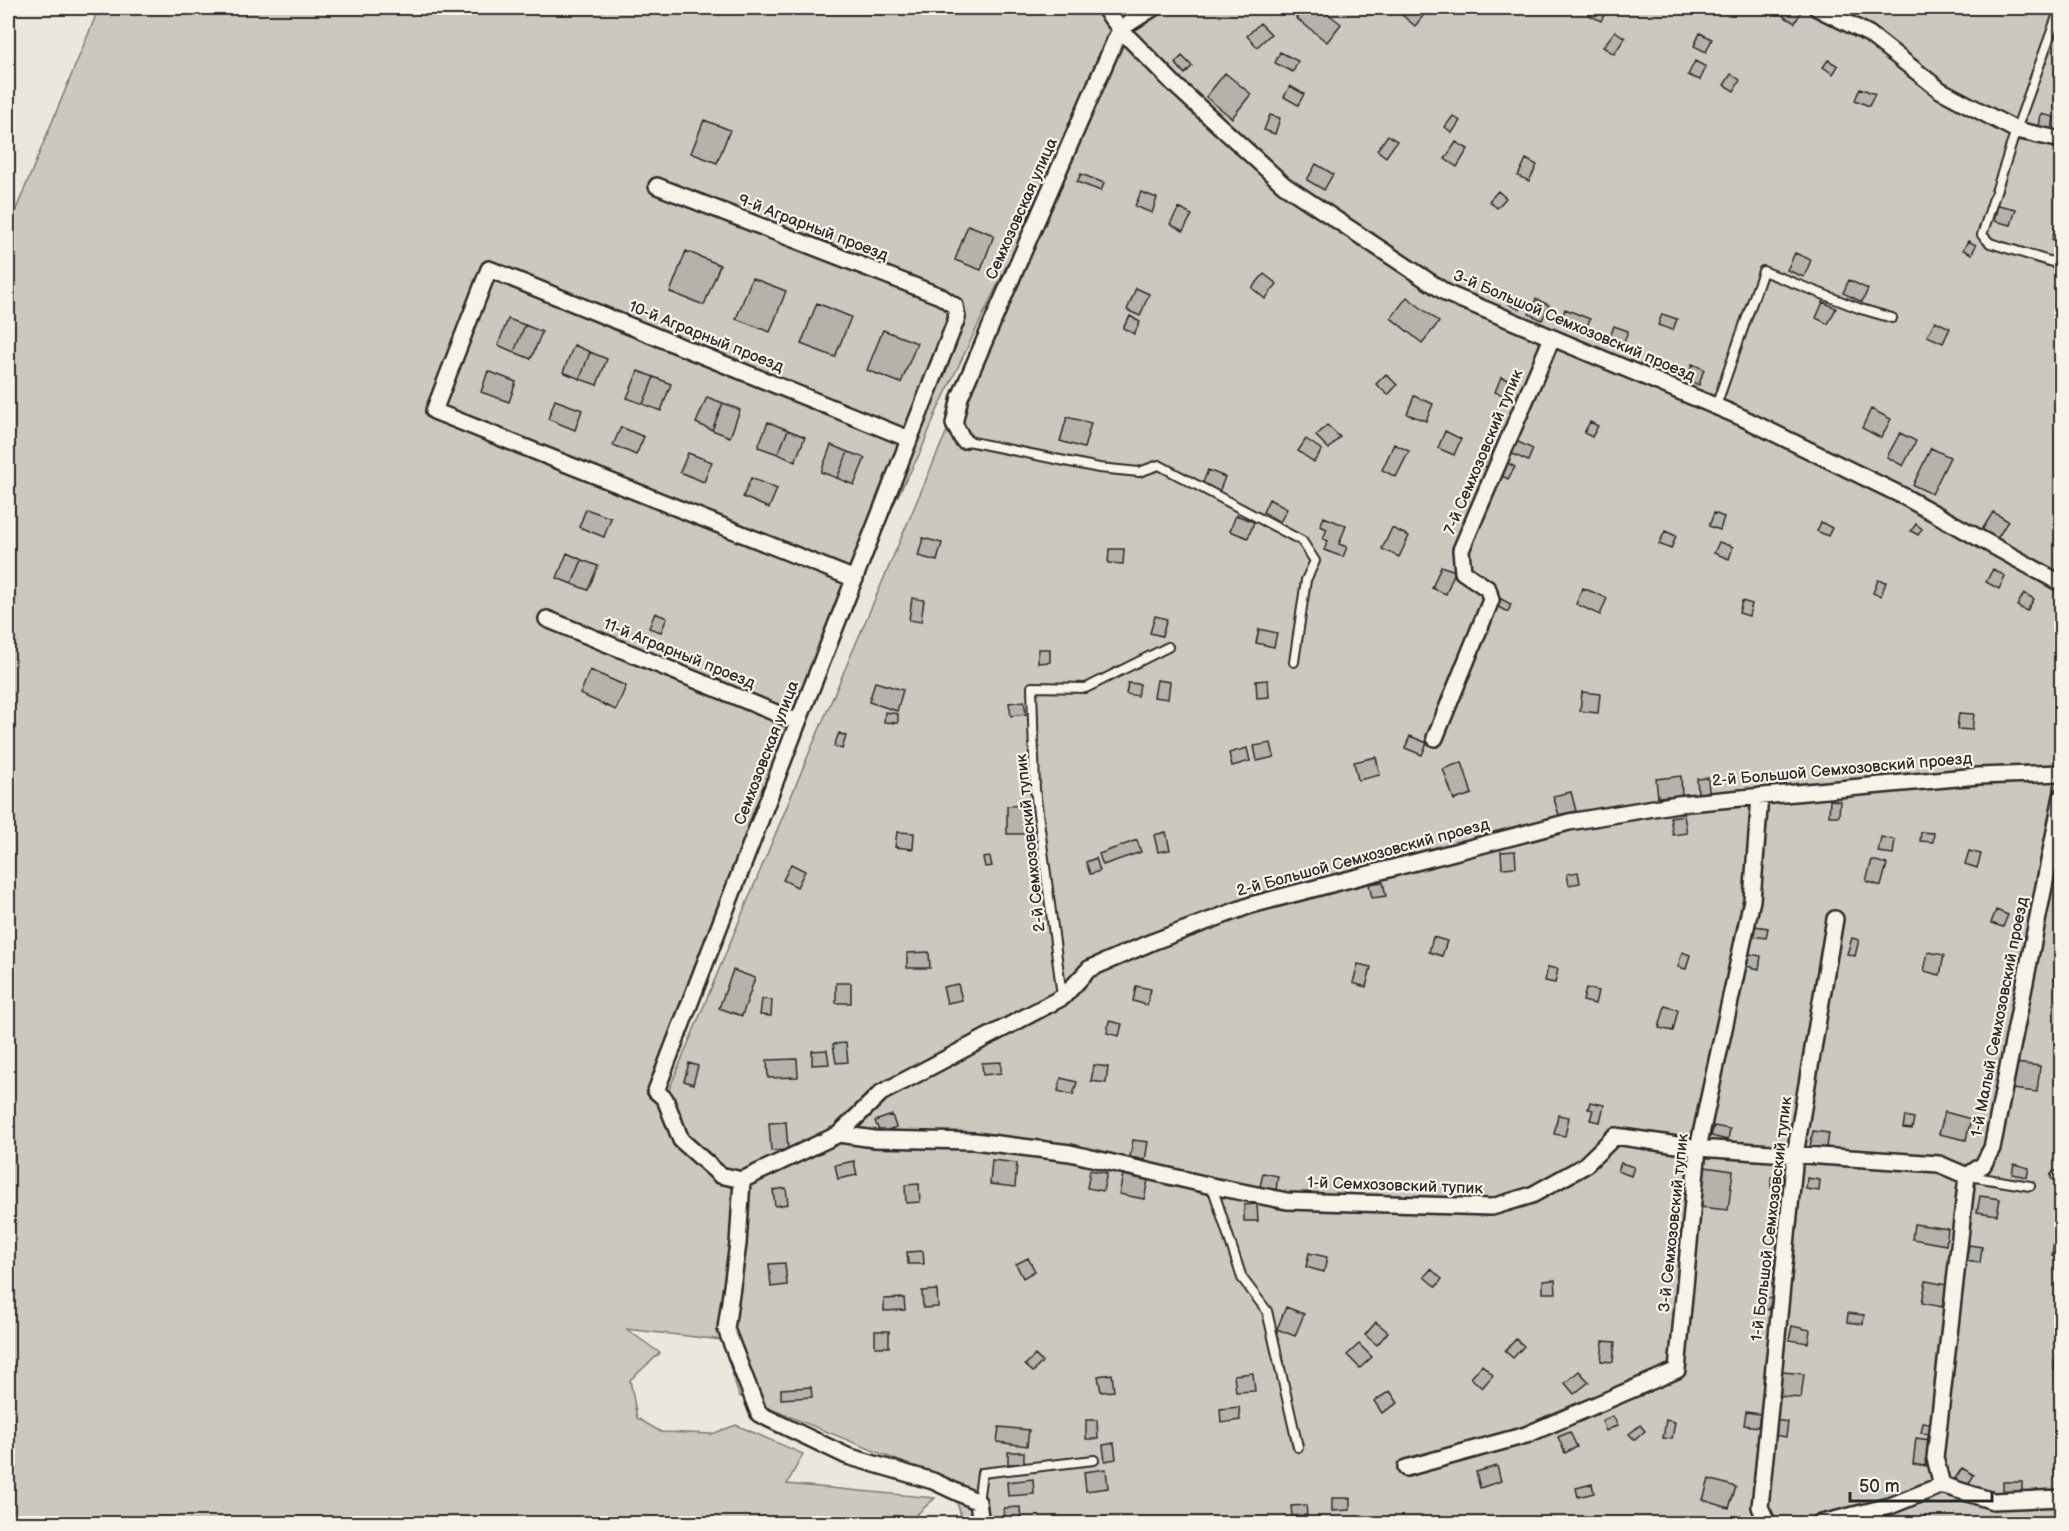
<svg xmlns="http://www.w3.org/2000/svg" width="2069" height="1531" font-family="'Balsamiq Sans',sans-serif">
	<rect width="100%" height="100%" fill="#ebe7dd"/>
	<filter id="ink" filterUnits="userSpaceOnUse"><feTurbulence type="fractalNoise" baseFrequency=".0167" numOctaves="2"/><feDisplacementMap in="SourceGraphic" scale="12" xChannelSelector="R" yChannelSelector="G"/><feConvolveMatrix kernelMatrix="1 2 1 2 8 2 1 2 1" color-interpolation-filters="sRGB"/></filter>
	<g filter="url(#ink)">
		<path fill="#cbc8bf" stroke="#7b7a75" stroke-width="1.5" fill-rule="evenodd" d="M99,8H2061V1523H963L951,1482L739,1396L722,1340L626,1329L660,1353L630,1380L637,1418L661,1432L712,1434L736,1425L803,1454L787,1484L935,1498L906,1524H8V229ZM1108,54L810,751L665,1099L656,1091L855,579L921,451L936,413Z"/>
		<path fill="#b5b2ab" stroke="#2b2b2b" stroke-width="1.5" d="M1305,8H1321L1341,24L1327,42L1296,18Z
			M1408,8H1422L1427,11L1415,26L1402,15Z
			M1592,8H1600L1606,11L1601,21L1589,15Z
			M1787,8H1803L1795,23L1783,16Z
			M1260,23L1271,34L1257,47L1247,36Z
			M1615,31L1625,38L1614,54L1603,47Z
			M1700,33L1712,39L1706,52L1694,46Z
			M1280,52L1298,61L1293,72L1275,63Z
			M1182,56L1192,66L1185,74L1175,63Z
			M1828,60L1838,66L1833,74L1823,67Z
			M1695,61L1706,67L1700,80L1688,75Z
			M1225,73L1251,94L1232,118L1206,97Z
			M1731,74L1740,80L1734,91L1724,85Z
			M1290,86L1304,94L1298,105L1284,97Z
			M1860,88L1875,94L1869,106L1855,100Z
			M2041,114L2054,117L2052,130L2039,127Z
			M1270,115L1280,118L1275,134L1264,130Z
			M1453,116L1460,121L1452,133L1445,127Z
			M704,120L730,130L717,163L691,153Z
			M1388,135L1397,141L1386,157L1377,150Z
			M1456,142L1468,149L1457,167L1445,159Z
			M1526,159L1537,165L1529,181L1518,176Z
			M1316,164L1333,174L1324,190L1307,180Z
			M1081,174L1104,183L1101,191L1077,182Z
			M1498,191L1506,198L1497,208L1489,201Z
			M1141,192L1157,198L1152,213L1135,206Z
			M1998,205L2016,209L2011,225L1994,221Z
			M1179,208L1192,215L1183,231L1170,224Z
			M2058,221L2062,222V243L2052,239Z
			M968,225L994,235L981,270L955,260Z
			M1968,241L1976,245L1972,254L1963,250Z
			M686,251L720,265L704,305L670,292Z
			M1795,253L1811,260L1804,277L1787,270Z
			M1264,274L1277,284L1265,299L1252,288Z
			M752,278L786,291L770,332L736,319Z
			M1849,280L1868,289L1862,302L1843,293Z
			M1136,288L1149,294L1140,316L1127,310Z
			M1407,297L1439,322L1422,343L1391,318Z
			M1512,297L1523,303L1520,310L1509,304Z
			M1536,299L1549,305L1542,320L1529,314Z
			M1823,302L1836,308L1828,324L1816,318Z
			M817,303L851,317L835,357L801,344Z
			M1565,309L1590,319L1585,331L1561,322Z
			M1662,314L1677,319L1673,330L1658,325Z
			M1130,316L1140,322L1134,334L1123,328Z
			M508,319L525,325L514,352L498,345Z
			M1935,321L1950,328L1943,343L1927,336Z
			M525,325L542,332L531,359L514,352Z
			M1614,326L1628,331L1623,345L1609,340Z
			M883,330L917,343L901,383L867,370Z
			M574,345L590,352L580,379L563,372Z
			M590,352L607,359L597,385L580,379Z
			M1692,364L1704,369L1699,385L1687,380Z
			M488,371L516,382L509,402L481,392Z
			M638,371L654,377L643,404L627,398Z
			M1386,374L1397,385L1388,395L1376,384Z
			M654,377L671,384L661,411L643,404Z
			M1501,377L1516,383L1510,398L1495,392Z
			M1414,396L1433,404L1426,421L1407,414Z
			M707,397L723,403L712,430L696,423Z
			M555,400L582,410L575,430L548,419Z
			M723,403L740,410L730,437L712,430Z
			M1871,409L1891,419L1881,438L1862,428Z
			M1067,417L1091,423L1084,448L1060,441Z
			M768,422L788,430L778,454L758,447Z
			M1590,422L1598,426L1592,437L1584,433Z
			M1327,425L1340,437L1329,449L1316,436Z
			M621,427L644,437L636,455L613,445Z
			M788,430L805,437L795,462L778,454Z
			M1445,431L1461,439L1454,455L1438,448Z
			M1900,433L1916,441L1903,466L1887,457Z
			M1306,439L1322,450L1314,462L1298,451Z
			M1514,440L1533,449L1528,461L1508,452Z
			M1394,444L1409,451L1396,477L1382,470Z
			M831,445L848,452L837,478L821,472Z
			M1931,448L1950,457L1932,494L1913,485Z
			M1485,449L1495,453L1489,468L1478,464Z
			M848,452L865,458L854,485L837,478Z
			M688,453L712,462L704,482L680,472Z
			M1504,461L1515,467L1508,479L1498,474Z
			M1208,470L1225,477L1219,492L1202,485Z
			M751,478L777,489L769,508L743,497Z
			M1269,499L1287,509L1280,522L1263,512Z
			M586,509L611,518L604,537L579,527Z
			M1993,512L2008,521L1997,539L1982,530Z
			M1714,513L1724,517L1720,530L1709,526Z
			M1236,515L1254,522L1248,538L1230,531Z
			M1324,517L1346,526L1339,544L1347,547L1343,557L1324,550L1328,541L1323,539L1327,529L1320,526Z
			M1821,522L1832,528L1828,536L1817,531Z
			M1916,524L1922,529L1918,535L1911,531Z
			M1392,528L1409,536L1399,557L1382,549Z
			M1665,531L1676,536L1671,549L1659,544Z
			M923,538L942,543L937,561L918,556Z
			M1719,542L1733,547L1729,559L1714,553Z
			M1109,549H1124L1123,564L1108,563Z
			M567,553L582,560L572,584L557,578Z
			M582,560L598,566L588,590L572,584Z
			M1441,566L1455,571L1446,594L1432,588Z
			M1993,569L2005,576L1999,589L1986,582Z
			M1878,580L1886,582L1881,596L1873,593Z
			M1583,588L1607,598L1600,615L1576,604Z
			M2024,593L2034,599L2027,611L2017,606Z
			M912,598L924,600L921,622L909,620Z
			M1499,598L1511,604L1508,612L1496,606Z
			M1742,601L1752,604L1749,616L1739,613Z
			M655,613L667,618L661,632L649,628Z
			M1155,616L1167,619L1162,636L1150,633Z
			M1259,629L1277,633L1274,647L1256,643Z
			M1038,649H1050V662L1038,663Z
			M590,670L626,686L616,710L580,694Z
			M1157,680L1170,682L1168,699L1154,697Z
			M1268,680L1269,697L1257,698L1256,681Z
			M875,682L903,690L897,711L869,702Z
			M1128,683L1140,684L1138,696L1126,694Z
			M1582,692L1600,694L1598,713L1580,711Z
			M1024,701L1026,714L1011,716L1009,703Z
			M885,712L898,714V723L884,722Z
			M1959,713L1974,714L1972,730L1957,729Z
			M839,733L846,736L842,749L834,746Z
			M1410,736L1427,743L1422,755L1405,748Z
			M1271,743L1274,757L1257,761L1254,746Z
			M1247,748L1250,761L1232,766L1229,753Z
			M1376,757L1380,775L1358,780L1354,762Z
			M1462,762L1472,794L1454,800L1443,769Z
			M1681,776L1682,795L1658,797L1656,779Z
			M1708,778L1709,792L1698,794L1697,779Z
			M1571,792L1576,811L1559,815L1553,796Z
			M1830,800L1840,801L1839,816H1829Z
			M1027,805L1028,834H1007V806Z
			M1684,815L1687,833L1673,835L1670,817Z
			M897,832L914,833L913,849L895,847Z
			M1166,832L1170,850L1158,852L1154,835Z
			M1921,832L1934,833L1933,842L1920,841Z
			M1881,837L1895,840L1893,854L1878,852Z
			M1137,840L1141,852L1103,865L1099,854Z
			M1515,851L1516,867L1502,868L1501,852Z
			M1969,851L1981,854L1977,868L1965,864Z
			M990,857L992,866L985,867L983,858Z
			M1096,858L1100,871L1090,874L1086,862Z
			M1872,860L1887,864L1881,886L1866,881Z
			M791,864L805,871L797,887L783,880Z
			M2061,871H2062V897L2057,896Z
			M1578,872L1580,883L1569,885L1567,874Z
			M1383,882L1386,896L1372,898L1369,884Z
			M1996,910L2008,915L2003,927L1991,923Z
			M1754,926L1768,928L1766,938L1752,936Z
			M1433,937L1447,941L1442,956L1429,952Z
			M1852,938L1859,940L1855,956L1847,954Z
			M929,952L930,968H907V953Z
			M1682,952L1690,955L1686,969L1678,967Z
			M1928,952L1944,955L1940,975L1924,971Z
			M1749,954L1761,956L1759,969L1746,966Z
			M2058,963L2062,964V981L2054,979Z
			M1358,964L1371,967L1366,987L1353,983Z
			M1548,967L1558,969L1555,983L1545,981Z
			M733,970L755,978L742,1016L719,1008Z
			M836,983H851V1003H836Z
			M958,984L962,1000L947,1003L943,987Z
			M1136,986L1151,989L1147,1005L1133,1001Z
			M1586,988L1598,991L1595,1004L1583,1001Z
			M762,999L772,1000L771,1016L760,1015Z
			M1665,1006L1678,1010L1673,1031L1659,1028Z
			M1109,1021L1122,1024L1119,1036L1107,1033Z
			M846,1043L848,1062L836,1063L833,1044Z
			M827,1050L829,1064L812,1065V1051Z
			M797,1059L798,1077L768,1078L767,1060Z
			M1001,1062V1073L983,1075L982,1063Z
			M689,1063L698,1066L693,1084L684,1081Z
			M2015,1063L2040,1066L2037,1092L2012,1089Z
			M1094,1065L1108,1067L1106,1083L1091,1081Z
			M1061,1078L1077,1082L1073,1095L1058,1091Z
			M1590,1102L1604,1105L1600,1122L1590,1120L1593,1110L1588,1109Z
			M1945,1112L1971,1119L1966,1140L1939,1134Z
			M892,1115L896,1127L880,1133L875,1121Z
			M1558,1115L1569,1117L1565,1136L1554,1134Z
			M1905,1116L1914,1118L1912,1129L1903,1128Z
			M786,1122L788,1150L771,1151L769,1123Z
			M1714,1126L1730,1129L1728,1140L1711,1136Z
			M1813,1131L1829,1133L1826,1154L1809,1152Z
			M1133,1140L1148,1142L1145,1160L1130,1157Z
			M992,1160L1017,1163L1015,1187L990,1184Z
			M854,1161L857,1175L838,1179L835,1165Z
			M1621,1163L1634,1167L1631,1176L1618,1171Z
			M2014,1164L2029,1168L2027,1177L2012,1174Z
			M1705,1167L1733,1171L1728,1210L1700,1207Z
			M1090,1170L1107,1173L1103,1191L1087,1188Z
			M1263,1173L1278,1176L1276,1190L1260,1187Z
			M1123,1175L1148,1180L1144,1199L1119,1194Z
			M1771,1177H1781V1188H1771Z
			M1807,1178L1820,1180L1819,1191L1806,1189Z
			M919,1184L920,1202L906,1203L905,1185Z
			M786,1188L788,1204L775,1206L773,1190Z
			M1980,1196L2000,1199L1997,1215L1977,1212Z
			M1257,1204L1258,1221H1244V1205Z
			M1914,1224L1948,1229L1946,1245L1912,1239Z
			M2056,1224H2062V1257L2052,1256Z
			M1969,1245L1982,1247L1980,1263L1966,1261Z
			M923,1251L924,1264H908L907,1252Z
			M1309,1253L1327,1257L1324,1272L1306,1267Z
			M1028,1258L1035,1271L1023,1278L1016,1264Z
			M785,1263L787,1285L771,1287L769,1264Z
			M1766,1267L1777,1269L1774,1285L1764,1283Z
			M1431,1269L1442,1279L1436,1287L1424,1277Z
			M1555,1280L1556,1293H1543V1281Z
			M1926,1281L1947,1285L1942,1307L1922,1303Z
			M937,1290L938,1307L923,1308L922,1291Z
			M1761,1296L1772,1298L1769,1310L1758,1307Z
			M904,1298L905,1310L884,1311V1299Z
			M1286,1307L1304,1314L1295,1336L1277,1329Z
			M1848,1313L1864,1315L1863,1324L1847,1322Z
			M1376,1322L1388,1332L1377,1345L1365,1335Z
			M1792,1326L1810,1330L1808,1343L1789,1340Z
			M875,1331H889V1347H875Z
			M1516,1339L1524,1346L1513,1358L1505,1351Z
			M1603,1341L1615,1342L1613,1362L1601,1361Z
			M1359,1344L1372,1357L1360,1368L1347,1355Z
			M1035,1355L1042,1362L1033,1372L1025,1365Z
			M2054,1361H2062V1370H2054Z
			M1482,1365L1493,1375L1482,1388L1471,1378Z
			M1579,1371L1589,1382L1574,1394L1565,1383Z
			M1782,1372L1804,1374L1801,1398L1779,1396Z
			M1253,1373L1255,1391L1236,1392L1234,1375Z
			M1112,1374L1114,1391L1101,1392L1098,1376Z
			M811,1387L812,1397L781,1399V1389Z
			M1390,1391L1398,1403L1382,1413L1374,1401Z
			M1239,1407L1240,1420L1221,1423L1220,1409Z
			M1746,1412L1760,1414L1758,1427L1744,1425Z
			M1613,1416L1618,1425L1606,1431L1602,1421Z
			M1086,1420H1097L1098,1439H1086Z
			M1666,1420L1675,1422L1672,1439L1663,1438Z
			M1775,1420L1788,1422L1786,1437L1773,1435Z
			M1923,1423L1931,1424L1930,1434L1921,1433Z
			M1640,1425L1645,1431L1635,1440L1629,1434Z
			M999,1427L1029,1430L1027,1446L997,1442Z
			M1570,1432L1577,1447L1565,1453L1558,1437Z
			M1916,1438L1930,1440L1926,1466L1913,1464Z
			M1114,1443L1116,1459L1105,1461L1103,1445Z
			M1008,1452H1024V1464H1008Z
			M1497,1466L1501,1481L1480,1488L1476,1472Z
			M1962,1468L1974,1475L1966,1488L1954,1480Z
			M1106,1469L1108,1488L1086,1491L1084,1472Z
			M1033,1479L1034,1494L1008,1496L1007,1482Z
			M1709,1479L1736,1487L1729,1508L1703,1500Z
			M2003,1482H2022V1499H2003Z
			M1592,1484L1594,1493L1578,1497L1576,1488Z
			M1332,1498H1350V1510L1332,1511Z
			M1306,1505L1307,1515L1292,1516L1291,1506Z
			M1020,1507L1021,1521L1005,1523L1004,1508Z"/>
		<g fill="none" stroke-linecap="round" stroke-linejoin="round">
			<defs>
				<path id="service" d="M2060,8L2016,130L1982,235L1990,243L2062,265
					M1716,406L1763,271L1861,309L1892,318
					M963,440L1099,468L1139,472L1159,465L1302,541L1315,561L1306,580L1294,662
					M1062,996L1035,790L1032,687L1086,688L1168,647
					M1969,1176L2030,1186
					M2056,1176L2062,1178
					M1212,1186L1242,1278L1267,1311L1298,1447
					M978,1502L982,1473L1094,1460"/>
				<path id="minor" d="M1104,8L1120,29L1176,86L1284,185L1448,294L1741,417L1903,496L2062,584
					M1817,8L1869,34L1940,90L2016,130L2062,140
					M657,186L940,296L955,306L957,318L798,722L656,1091L665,1099L681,1140L720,1175L742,1180
					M963,440L954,424L960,397L1120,29L1153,8
					M855,579L434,411L489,269L909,439
					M547,619L798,722
					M1435,738L1491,600L1488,589L1463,572L1461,550L1552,338
					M839,1134L874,1139L974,1141L1070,1153L1212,1186L1287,1201L1492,1207L1532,1195L1584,1166L1615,1136L1698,1148L1939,1164L1967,1176
					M742,1180L839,1134L881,1093L1063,997L1089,969L1152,942L1251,905L1569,822L1678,804L1978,776L2062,773
					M742,1180L738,1244L726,1329L759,1414L847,1456L933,1481L978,1502L981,1524
					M1406,1468L1526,1435L1677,1370L1698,1148L1752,900L1760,796
					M1942,1485L1935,1458L1967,1176L1983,1165L1992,1148L2062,796
					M1768,1524L1760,1507L1795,1155L1835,919
					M1818,1524L1890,1506L1942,1485L1993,1501L2062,1498"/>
			</defs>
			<use href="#service" stroke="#2b2b2b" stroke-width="12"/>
			<use href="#minor" stroke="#2b2b2b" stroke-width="20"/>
			<use href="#service" stroke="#f7f3e8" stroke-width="8"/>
			<use href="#minor" stroke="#f7f3e8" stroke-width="15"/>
		</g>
	</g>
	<g text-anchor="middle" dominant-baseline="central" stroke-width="4.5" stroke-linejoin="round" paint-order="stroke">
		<g font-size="16" fill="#2b2b2b" stroke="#f7f3e8">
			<text transform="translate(1022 209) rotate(-66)">Семхозовская улица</text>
			<text transform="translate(813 228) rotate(21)">9-й Аграрный проезд</text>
			<text transform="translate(1574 326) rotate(23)">3-й Большой Семхозовский проезд</text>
			<text transform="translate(706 337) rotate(22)">10-й Аграрный проезд</text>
			<text transform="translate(1484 452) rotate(-67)">7-й Семхозовский тупик</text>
			<text transform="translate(679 654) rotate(22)">11-й Аграрный проезд</text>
			<text transform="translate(767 753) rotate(-69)">Семхозовская улица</text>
			<text transform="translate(1842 770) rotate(-5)">2-й Большой Семхозовский проезд</text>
			<text transform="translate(1031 843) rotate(-96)">2-й Семхозовский тупик</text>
			<text transform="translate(1363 858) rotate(-15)">2-й Большой Семхозовский проезд</text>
			<text transform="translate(2000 1017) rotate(-79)">1-й Малый Семхозовский проезд</text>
			<text transform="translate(1395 1186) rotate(2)">1-й Семхозовский тупик</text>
			<text transform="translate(1772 1219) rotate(-83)">1-й Большой Семхозовский тупик</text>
			<text transform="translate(1674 1223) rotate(-84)">3-й Семхозовский тупик</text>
		</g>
	</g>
	<rect width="2069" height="1531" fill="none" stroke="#f7f3e8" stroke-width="30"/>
	<rect x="15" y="15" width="2039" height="1501" fill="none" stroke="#2b2b2b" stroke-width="2" filter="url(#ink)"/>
	<path d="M1850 1492v9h142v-9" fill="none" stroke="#2b2b2b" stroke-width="3"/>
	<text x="1859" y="1492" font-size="18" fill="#2b2b2b" stroke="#f7f3e8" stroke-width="4.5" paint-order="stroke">50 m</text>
</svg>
